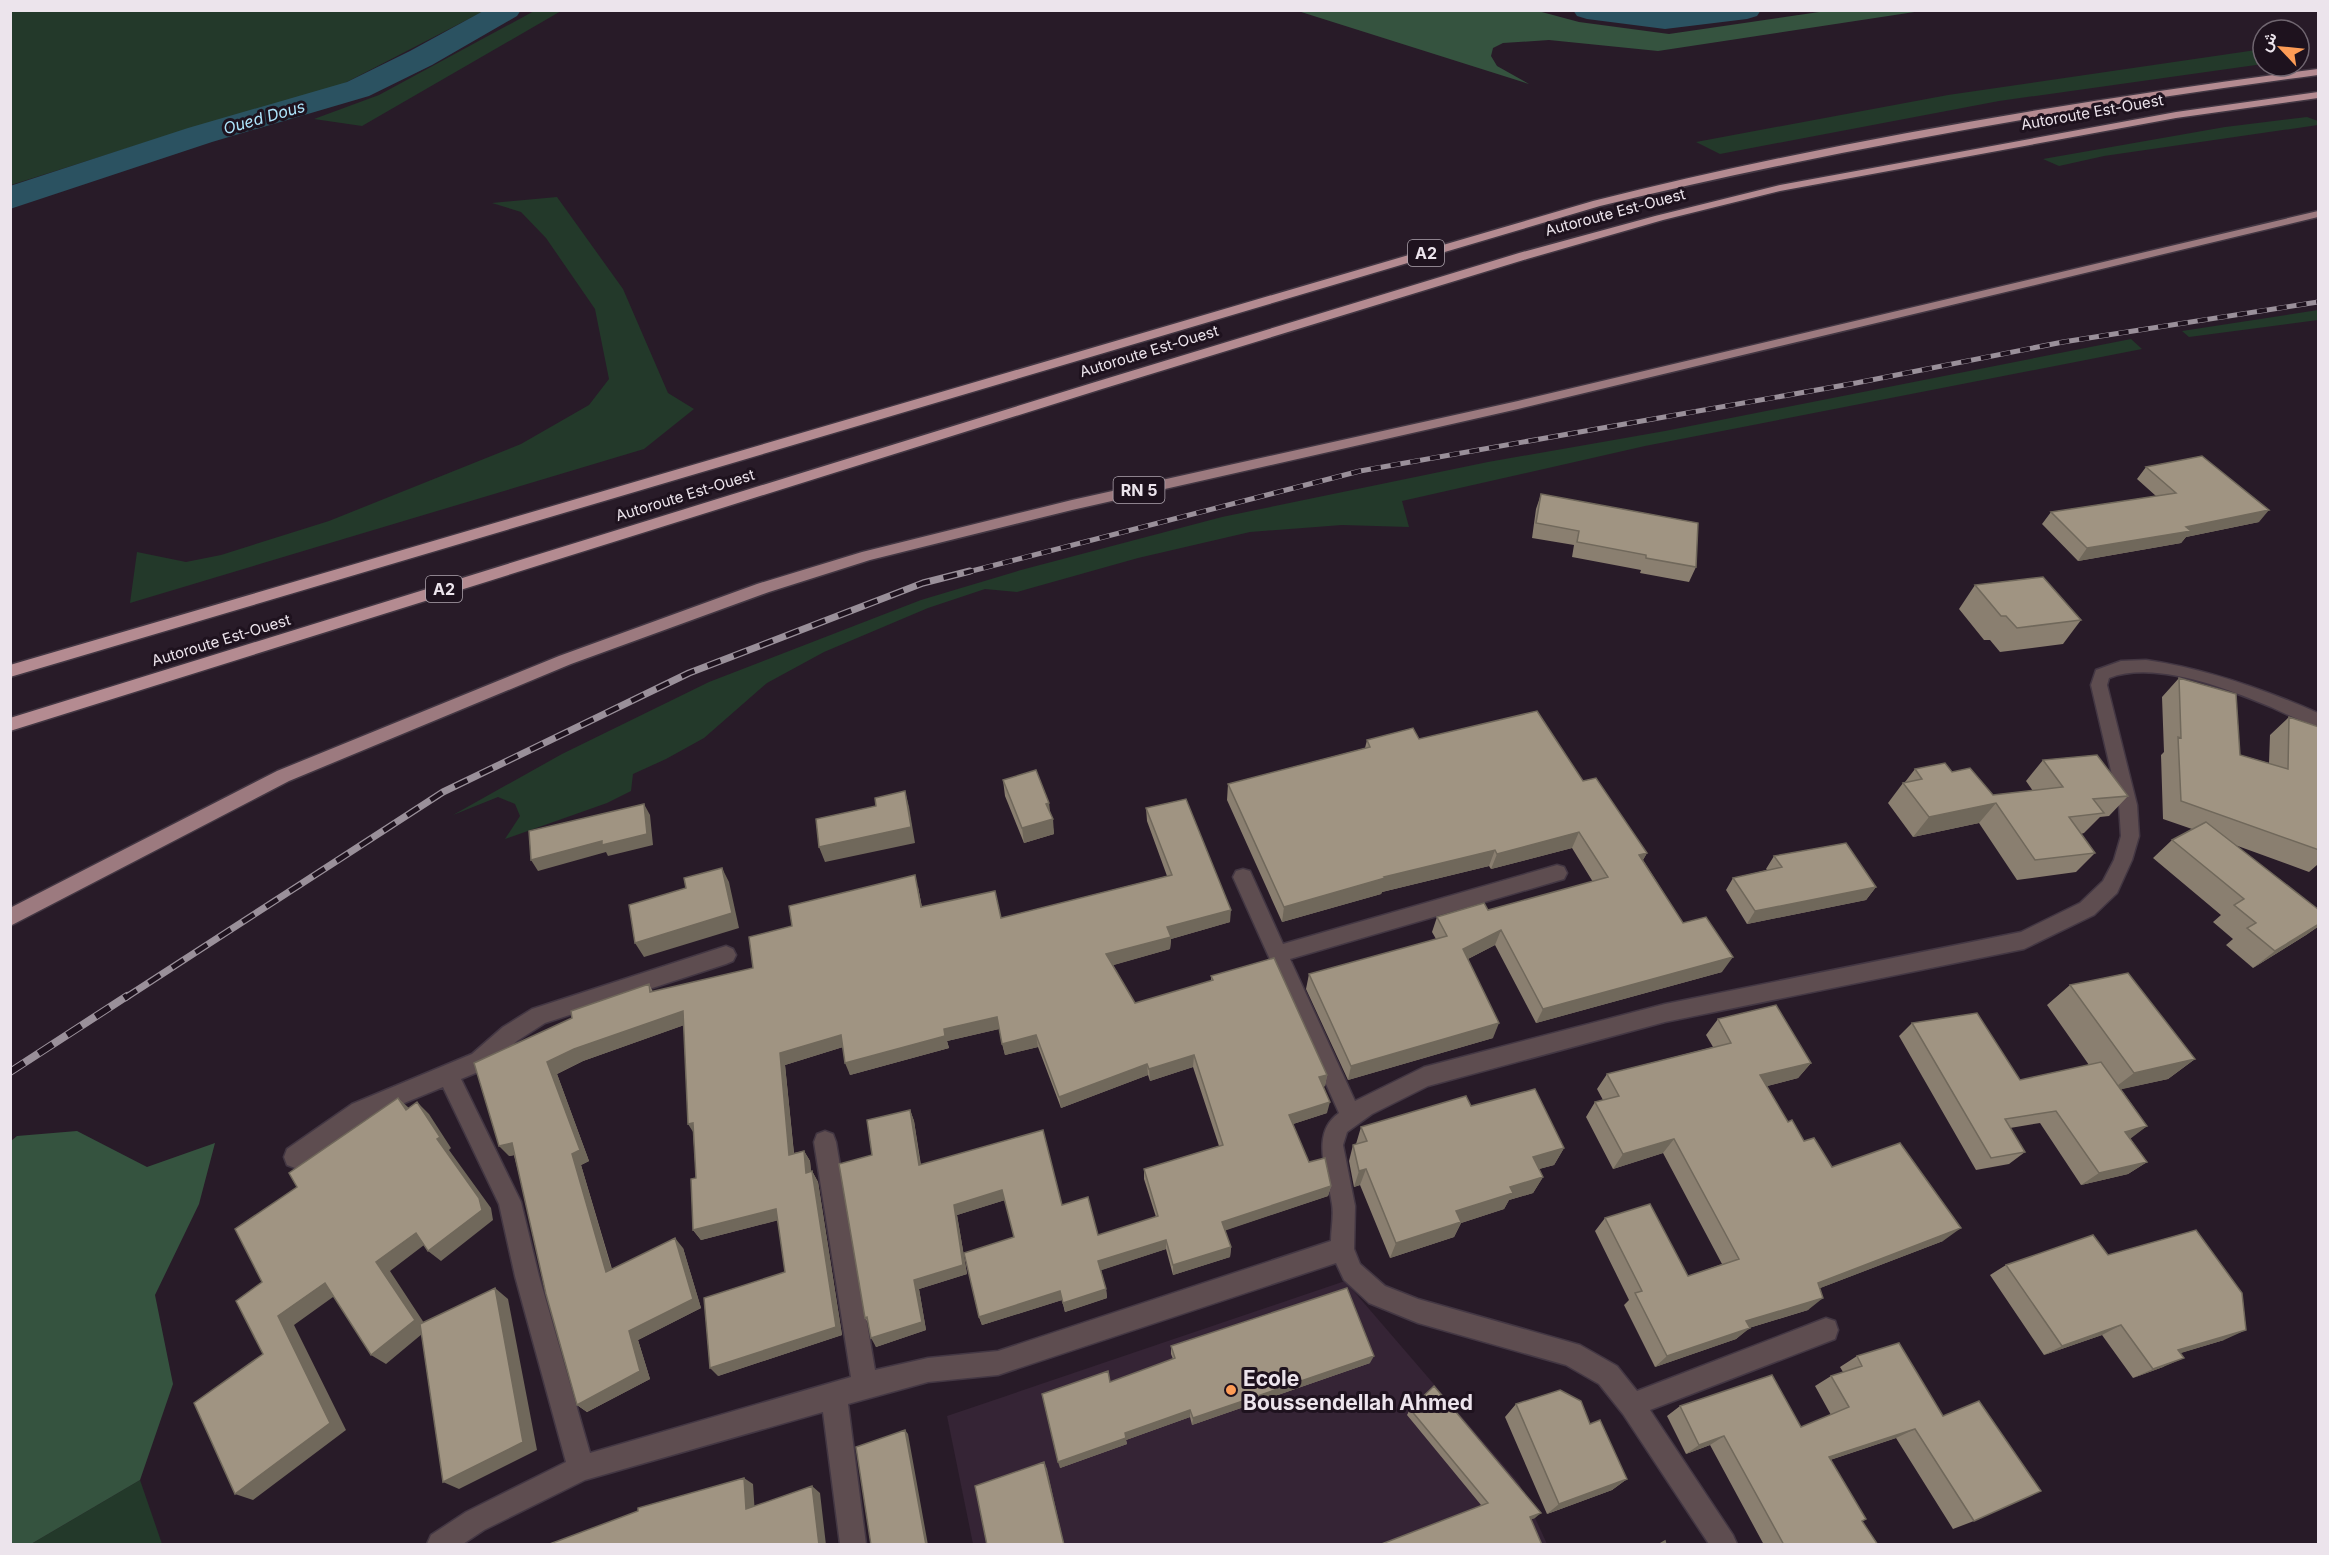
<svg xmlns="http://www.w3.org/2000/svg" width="2329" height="1555" font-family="Inter,Vazirmatn,sans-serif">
	<rect width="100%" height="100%" fill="#281b28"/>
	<path fill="#352435" d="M1345,1281L1519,1483L1547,1544H973L947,1416Z"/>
	<path fill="#23392a" d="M11,10H484V11L341,85L185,130L11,185Z
		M536,10L561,11L362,126L314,119L379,95Z
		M2263,49V64L1999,101L1720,154L1696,142L1948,95Z
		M2307,117L2318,121V125L2104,156L2059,166L2043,159L2225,127Z
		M557,197L623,289L668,393L694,409L644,449L130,603L137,552L186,562L221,555L329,521L521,444L589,405L609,379L595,309L546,238L521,212L492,203Z
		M2318,310V320L2189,337L2182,331Z
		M2131,339L2142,349L1645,446L1402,501L1409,527L1342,525L1250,532L1138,558L1017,592L985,589L928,608L824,652L767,683L704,738L666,759L633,774L631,791L607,803L505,839L520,816L515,804L498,797L453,815L562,754L709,682L921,600L1021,570L1222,517L1488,462L1665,431Z
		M140,1480L162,1544H31Z"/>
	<path fill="#35533f" d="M1298,11H1538L1579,22L1669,34L1826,11H1921L1658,51L1549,40L1503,43L1493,48L1491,56L1497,66L1529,84Z
		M77,1131L147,1167L215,1143L199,1204L155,1295L173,1384L140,1480L31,1544H11V1141L17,1136Z"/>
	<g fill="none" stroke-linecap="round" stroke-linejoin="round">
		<path fill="#2b5261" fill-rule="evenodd" d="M485,10H521L517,16L432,65L369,96L212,142L10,209V186L188,128L347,82L410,51Z
			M1573,10H1761L1757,16L1747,19L1665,29L1587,19L1577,16Z"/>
		<defs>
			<path id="minor" d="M2146,660C2207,669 2263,689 2318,713V726C2302,722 2286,714 2271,707C2227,689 2156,660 2109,678L2107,685L2137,805L2139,836L2132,860L2117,893L2094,915L2024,949L1665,1022L1428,1086L1372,1114L1347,1132L1343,1145L1355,1206L1354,1249L1360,1264L1385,1286L1418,1299L1580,1345L1617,1366L1637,1391L1826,1318L1835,1321L1838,1330L1835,1339L1650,1410L1733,1535L1737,1544H1709L1623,1414L1599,1384L1566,1365L1418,1323L1369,1303L1344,1280L1336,1263L998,1375L928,1382L848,1404L866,1544H840L823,1412L585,1480L484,1530L463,1544H427L431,1535L466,1512L566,1462L515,1276L499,1204L443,1087L368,1118L303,1165L295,1168L287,1165L284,1157L287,1149L352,1104L472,1054L503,1027L532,1009L726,946L733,949L736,955L733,961L726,964L545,1023L517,1041L488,1068L461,1079L521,1202L539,1276L590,1453L851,1377L814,1142L817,1134L825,1131L833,1134L836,1142L875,1370L928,1358L998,1351L1331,1241C1331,1229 1334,1216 1332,1204C1328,1174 1309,1134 1339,1113L1233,877L1236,871L1243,869L1250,871L1283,944L1557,865L1564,867L1567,873L1564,879L1557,881L1290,959L1355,1101L1424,1067L1665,1004L2021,932L2080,903L2103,881L2114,860L2121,836L2119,805L2091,685L2096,670L2121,661Z"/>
			<path id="major" d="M2318,211V217L1518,409L1072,510L870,560L769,592L571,664L289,781L10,926V908L277,771L559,656L757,584L862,552L1072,500L1518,401Z"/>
			<path id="highway" d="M2318,69V75C2076,107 1837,149 1600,206L10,677V665L1593,201C1832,141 2074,101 2318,69Z
				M2318,92V98L2176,118L1780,191L1663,220L1527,259L1102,389L10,731V718L1092,383L1519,253L1655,216L1780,185L2176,112Z"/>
		</defs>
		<use href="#minor" stroke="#433743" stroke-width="3"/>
		<use href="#major" stroke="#433743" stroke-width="3"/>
		<use href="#highway" stroke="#433743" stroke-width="3"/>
		<use href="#minor" fill="#5e4d50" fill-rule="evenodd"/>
		<use href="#major" fill="#9c7a7f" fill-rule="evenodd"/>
		<use href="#highway" fill="#b48b91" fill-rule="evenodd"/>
		<defs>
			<path id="rail-far2" d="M964,573L1360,471L1856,383L2063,342L2318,302"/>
			<path id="rail-far1" d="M125,998L443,792L689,673L923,583L970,571"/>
			<path id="rail" d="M10,1072L127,996"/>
		</defs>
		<use href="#rail-far2" stroke="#9a909a" stroke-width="5"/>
		<use href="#rail-far1" stroke="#9a909a" stroke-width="7"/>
		<use href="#rail" stroke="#9a909a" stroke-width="8"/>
		<use href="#rail-far2" stroke="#1e121e" stroke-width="4" stroke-dasharray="10" stroke-linecap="butt"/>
		<use href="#rail-far1" stroke="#1e121e" stroke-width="4.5" stroke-dasharray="14" stroke-linecap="butt"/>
		<use href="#rail" stroke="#1e121e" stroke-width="6" stroke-dasharray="17" stroke-linecap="butt"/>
	</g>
	<path fill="#8a7f70" d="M2146,467L2259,522L2186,537L2181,543L2078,561L2042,524L2051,512L2156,496L2137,479Z
		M1541,494L1696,567L1689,582L1640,573L1641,570L1572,557L1574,545L1532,538L1536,509Z
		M1975,585L2081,620L2063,644L2000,652L1990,640H1984L1959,609Z
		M2179,678L2240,755L2269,763L2270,735L2289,717L2319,727V866L2317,865L2309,872L2235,845L2319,910V926L2306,935L2253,968L2226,945L2233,939L2213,922L2221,915L2153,858L2172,840L2192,829L2163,819L2161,755L2164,752L2162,697Z
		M1419,739L1583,781L1647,853L1643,860L1683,923L1722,972L1536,1023L1495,945L1468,959L1493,1038L1348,1080L1306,989L1309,974L1436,939L1432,932L1437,917L1488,910L1593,882L1572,848L1491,869L1489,866L1382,892L1381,894L1282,922L1227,800L1228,784L1365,748L1367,740Z
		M2043,760L2128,796L2109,816L2100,817L2084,833L2081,834L2095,853L2076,872L2017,880L1979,823L1913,837L1888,803L1903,783L1905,782L1915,769L1952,772L1993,795L2033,791L2026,781Z
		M1003,780L1051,814L1054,834L1024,843L1005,796Z
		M1146,808L1230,922L1171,939L1170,949L1113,965L1135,1003L1211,981V976L1327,1075L1325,1086L1323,1087L1327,1113L1293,1124L1309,1162L1331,1186L1328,1196L1225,1230L1231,1247L1230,1257L1173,1275L1166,1249L1101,1270L1106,1289L1107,1298L1065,1312L1062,1300L982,1325L979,1317L1014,1237L1005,1200L957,1215L967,1274L919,1289L926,1330L876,1347L869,1324L865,1318L872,1155L910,1110L914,1121L921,1165L1062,1205L1098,1235L1156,1217L1144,1179V1169L1219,1146L1193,1067L1150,1081L1148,1075L1061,1108L1038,1047L1005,1055L999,1029L947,1041L949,1048L850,1075L843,1047L785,1065L794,1153L804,1151L810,1161L811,1172L812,1171L818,1182L842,1335L718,1376L785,1272L778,1220L701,1240L693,1230L696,1178L693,1132L684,1025L583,1061L557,1074L589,1161L581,1165L612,1269L683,1248L701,1308L638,1340L650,1379L587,1412L577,1405L514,1155L509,1156L572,1018L649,984L653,992L753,968L792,926L918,887L922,907L1001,918L1167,876L1147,821Z
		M1774,856L1876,887L1866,900L1747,924L1726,890L1733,878L1767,870L1766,869Z
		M2070,985L2195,1059L2168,1079L2121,1089L2147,1126L2130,1138L2147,1162L2128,1174L2081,1185L2040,1123L2010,1128L2025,1152L2009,1164L1976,1170L1899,1036L1912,1023L2020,1080L2089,1065L2047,1005Z
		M1718,1019L1811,1063L1798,1078L1767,1086L1788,1122L1804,1141L1832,1167L1943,1241L1820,1288L1808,1310L1749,1328L1736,1339L1655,1367L1624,1305L1629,1300L1595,1231L1605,1218L1688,1276L1722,1264L1663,1153L1613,1169L1586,1117L1595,1102L1603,1100L1597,1089L1607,1074L1713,1047L1706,1035Z
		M1471,1106L1564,1148L1554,1165L1539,1169L1543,1177L1533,1193L1509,1200L1504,1209L1461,1223L1454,1237L1390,1258L1360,1185L1354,1187L1349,1161L1353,1145L1356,1144L1361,1127Z
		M2108,1255L2224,1340L2180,1353L2163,1367L2133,1378L2102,1335L2044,1355L1990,1275L2006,1265Z
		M1899,1343L1974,1521L1953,1529L1896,1438L1830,1460L1862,1521L1878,1545H1764L1710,1445L1686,1454L1667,1416L1680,1406L1801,1427L1831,1415L1815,1386L1831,1376L1843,1372L1840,1367L1857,1356Z
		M1171,1346L1370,1363L1192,1425L1190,1417L1126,1440L1127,1444L1060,1468L1110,1382L1173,1359L1171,1354Z
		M1516,1404L1590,1424L1627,1479L1612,1490L1547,1514L1505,1417Z
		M1410,1409L1535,1518L1531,1519L1481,1505L1407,1415Z"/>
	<path fill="#70685b" d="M2269,510L2259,522L2186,537L2181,543L2078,561L2087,548L2186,527Z
		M905,791L909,807L915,843L825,862L819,847Z
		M1049,803L1051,818L1046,804Z
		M1996,803L1979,823L1913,837L1929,817Z
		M644,804L650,815L653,845L608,856L606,852L538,871L531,860Z
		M1053,819L1054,834L1024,843L1022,828Z
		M1579,832L1572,848L1491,869L1497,854Z
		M1495,850L1489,866L1382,892L1381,894L1282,922L1284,907L1384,877Z
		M1647,853L1638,868L1639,855Z
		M722,868L729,882L739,928L644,957L635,943Z
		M1876,887L1866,900L1747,924L1755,911Z
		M1231,910L1230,922L1171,939L1170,949L1107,967L1106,954L1167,927Z
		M2319,924V926L2306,935L2253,968L2275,951Z
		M1501,930L1495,945L1458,964L1463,949Z
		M1733,957L1722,972L1536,1023L1543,1009Z
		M683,1011L690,1023L583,1061L557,1074L589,1161L581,1165L615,1281L606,1272L572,1154L547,1062L574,1049Z
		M997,1017L999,1029L947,1041L949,1048L850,1075L845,1063L944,1029Z
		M1499,1023L1493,1038L1348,1080L1351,1066Z
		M841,1035L846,1046L785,1065L795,1165L789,1155L780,1053Z
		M1036,1035L1038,1047L1005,1055L1002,1044Z
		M1194,1055L1193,1067L1150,1081L1149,1069Z
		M2195,1059L2168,1079L2109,1092L2134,1073Z
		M1811,1063L1798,1078L1748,1091L1760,1075Z
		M1147,1064L1148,1075L1061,1108L1059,1097Z
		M1327,1075L1325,1086L1317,1089L1319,1077Z
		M398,1098L410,1109L406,1110Z
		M417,1102L429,1114L451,1148L449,1150L491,1208L493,1220L441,1261L428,1251Z
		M1330,1102L1327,1113L1287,1126L1289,1115Z
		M910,1110L914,1121L922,1176L919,1165Z
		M693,1123L695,1135L688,1124Z
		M2147,1126L2130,1139L2125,1132Z
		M1674,1139L1663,1153L1613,1169L1623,1154Z
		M512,1143L522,1154L509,1156L499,1146Z
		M1564,1148L1554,1165L1524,1173L1533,1157Z
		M804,1151L810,1161L812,1183L806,1173Z
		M2147,1162L2128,1174L2081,1185L2099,1173Z
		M1366,1169L1360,1185L1354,1187L1359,1171Z
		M812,1171L818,1182L842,1335L718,1376L710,1368L836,1327Z
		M1543,1177L1533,1193L1509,1200L1504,1209L1461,1223L1454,1237L1390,1258L1396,1243L1456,1211L1510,1187Z
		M1331,1186L1328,1196L1221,1232L1222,1222Z
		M1002,1190L1005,1200L957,1215L967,1274L919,1289L926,1330L876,1347L871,1338L914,1280L954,1205Z
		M776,1209L783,1219L701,1240L693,1230Z
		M1961,1228L1943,1241L1802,1295L1818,1283Z
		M416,1233L428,1242L390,1271L428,1329L386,1364L371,1355L376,1262Z
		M675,1238L683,1248L701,1308L638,1340L650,1379L587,1412L577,1405L629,1331Z
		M1166,1240V1249L1099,1271L1098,1261Z
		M1231,1247L1230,1257L1173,1275V1265Z
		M325,1283L340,1292L294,1325L346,1430L253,1500L235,1494L278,1316Z
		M495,1288L508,1299L537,1450L459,1489L443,1482Z
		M1106,1289L1107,1298L1065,1312L1063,1303Z
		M1060,1291L1062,1300L982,1325L979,1317Z
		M1823,1298L1808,1310L1732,1333L1746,1321Z
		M2121,1325L2102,1335L2044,1355L2062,1346Z
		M1750,1328L1736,1339L1655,1367L1667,1356Z
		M2246,1330L2224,1340L2158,1360L2178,1350Z
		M1374,1356L1370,1363L1192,1425L1193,1418Z
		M2184,1358L2163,1367L2133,1378L2153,1369Z
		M1190,1410V1417L1126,1440L1127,1444L1060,1468L1058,1462L1125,1433Z
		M1915,1429L1896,1438L1812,1466L1829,1457Z
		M905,1430L908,1434L928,1545H926Z
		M1724,1436L1710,1445L1686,1454L1699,1445Z
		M1044,1462L1047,1469L1064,1545Z
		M744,1478L753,1484L755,1515L746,1509Z
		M1627,1479L1612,1490L1547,1514L1559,1504Z
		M812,1486L820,1493L826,1545H819Z
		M1541,1513L1535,1518L1524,1522L1530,1517Z"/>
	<path fill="#a09482" stroke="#70685b" stroke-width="1.5" d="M2202,456L2269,510L2186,527L2191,531L2087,548L2051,512L2176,493L2146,467Z
		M1541,494L1698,523L1696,567L1646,558V555L1577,542L1579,531L1536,523Z
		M2043,577L2081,620L2017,628L2006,616H2001L1975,585Z
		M2179,678L2236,694L2240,755L2288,769L2289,717L2319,727V850L2181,801L2178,737L2181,738Z
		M1537,711L1583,781L1596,778L1647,853L1639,855L1683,923L1706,917L1733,957L1543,1009L1501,930L1463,949L1499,1023L1351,1066L1309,974L1447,936L1437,917L1484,903L1488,910L1608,877L1579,832L1497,854L1495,850L1384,877L1385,878L1284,907L1228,784L1370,747L1367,740L1413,728L1419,739Z
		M2097,755L2128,796L2093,799L2104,813L2069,817L2095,853L2035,860L1996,803L1929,817L1903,783L1922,779L1915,769L1945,763L1952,772L1970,768L1993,795L2063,787L2043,760Z
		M1036,770L1049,803L1046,804L1053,819L1022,828L1003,780Z
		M905,791L911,827L819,847L816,819L876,806L875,798Z
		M1186,799L1231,910L1167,927L1171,937L1106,954L1135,1003L1213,980L1211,976L1274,958L1327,1075L1319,1077L1330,1102L1289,1115L1309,1162L1325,1158L1331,1186L1222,1222L1231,1247L1173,1265L1166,1240L1098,1261L1106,1289L1063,1303L1060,1291L979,1317L964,1253L1014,1237L1002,1190L954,1205L963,1265L914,1280L922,1322L871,1338L867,1317L865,1318L839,1164L872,1155L867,1120L910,1110L919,1165L1043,1130L1062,1205L1088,1197L1098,1235L1158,1216L1144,1169L1223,1145L1194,1055L1149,1069L1147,1064L1059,1097L1036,1035L1002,1044L997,1017L944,1029L945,1036L845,1063L841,1035L780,1053L789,1155L804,1151L806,1173L812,1171L836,1327L710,1368L704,1298L785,1272L776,1209L693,1230L691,1179L696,1178L693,1123L688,1124L683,1011L574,1049L547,1062L580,1150L572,1154L606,1272L675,1238L693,1299L629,1331L640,1371L577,1405L546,1294L512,1143L499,1146L474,1063L572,1018L571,1011L649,984L650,992L753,968L749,937L792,926L789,906L915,875L921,907L995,891L1001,918L1172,875L1146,808Z
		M644,804L647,834L602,845V841L531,860L529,831Z
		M2206,822L2319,910V924L2275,951L2247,928L2256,923L2234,905L2244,899L2172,840Z
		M1846,843L1876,887L1755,911L1733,878L1782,867L1774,856Z
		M722,868L732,913L635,943L629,905L686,888L684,878Z
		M2128,973L2195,1059L2134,1073L2070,985Z
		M1776,1005L1811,1063L1760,1075L1788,1122L1792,1120L1804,1141L1814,1138L1832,1167L1900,1143L1961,1228L1818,1283L1823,1298L1746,1321L1750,1328L1667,1356L1635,1293L1642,1291L1605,1218L1650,1204L1688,1276L1739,1259L1674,1139L1623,1154L1595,1102L1619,1096L1607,1074L1731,1043L1718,1019Z
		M1977,1013L2020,1080L2101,1062L2147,1126L2125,1132L2147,1162L2099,1173L2056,1111L2005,1119L2025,1152L1991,1158L1912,1023Z
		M1535,1089L1564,1148L1533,1157L1543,1177L1510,1187L1513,1193L1456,1211L1461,1222L1396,1243L1366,1169L1359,1171L1353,1145L1367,1141L1361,1127L1466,1096L1471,1106Z
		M398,1098L406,1110L417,1102L440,1137L437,1139L479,1198L482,1210L428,1251L416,1233L376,1262L415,1320L371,1355L325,1283L278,1316L330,1423L235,1494L194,1403L263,1354L236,1301L262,1282L235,1229L297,1187L289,1173Z
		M2196,1230L2242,1293L2246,1330L2178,1350L2184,1358L2153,1369L2121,1325L2062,1346L2006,1265L2093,1235L2108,1255Z
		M495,1288L523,1442L443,1482L420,1324Z
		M1347,1288L1374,1356L1193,1418L1190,1410L1125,1433L1126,1438L1058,1462L1042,1394L1108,1371L1110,1382L1175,1358L1171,1346Z
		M1899,1343L1943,1416L1979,1401L2041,1491L1974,1521L1915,1429L1829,1457L1866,1519L1862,1521L1878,1545H1784L1724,1436L1699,1445L1680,1406L1772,1375L1801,1427L1849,1407L1831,1376L1862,1366L1857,1356Z
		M1434,1386L1541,1513L1530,1517L1542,1545H1379L1488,1503L1410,1409Z
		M1560,1390L1581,1401L1590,1424L1600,1420L1627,1479L1559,1504L1516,1404Z
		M905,1430L926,1545H871L856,1447Z
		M1044,1462L1064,1545H987L975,1486Z
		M744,1478L746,1509L812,1486L819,1545H547L638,1511V1508Z
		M1665,1541L1666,1545H1658Z"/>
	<circle fill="#fd9c56" stroke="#1e121e" stroke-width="2" cx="1231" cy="1390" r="6"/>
	<g text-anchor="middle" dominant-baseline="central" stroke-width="6" stroke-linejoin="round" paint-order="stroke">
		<g font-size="15" fill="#ece4ec" stroke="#1e121e">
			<text transform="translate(2092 112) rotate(-10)">Autoroute Est-Ouest</text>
			<text transform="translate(1615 212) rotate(-15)">Autoroute Est-Ouest</text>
			<text transform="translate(1149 351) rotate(-17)">Autoroute Est-Ouest</text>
			<text transform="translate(685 495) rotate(-17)">Autoroute Est-Ouest</text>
			<text transform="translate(221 640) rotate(-17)">Autoroute Est-Ouest</text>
		</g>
		<g font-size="16" font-style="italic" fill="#ade4fb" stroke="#1e121e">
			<text transform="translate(264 117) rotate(-16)">Oued Dous</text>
		</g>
		<g fill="#1e121e" stroke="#aea5ae" stroke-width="1.5">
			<rect x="1408" y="240" width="36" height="26" rx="4.5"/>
			<rect x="1113.5" y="477" width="51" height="26" rx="4.5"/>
			<rect x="426" y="576" width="36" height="26" rx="4.5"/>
		</g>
		<g font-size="16" font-weight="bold" fill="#ece4ec">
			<text x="1426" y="253">A2</text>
			<text x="1139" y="490">RN 5</text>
			<text x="444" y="589">A2</text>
		</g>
		<g font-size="21" font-weight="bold" fill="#ece4ec" stroke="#1e121e" text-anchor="start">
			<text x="1243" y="1378">Ecole<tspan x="1243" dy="24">Boussendellah Ahmed</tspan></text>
		</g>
	</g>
	<rect width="2329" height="1555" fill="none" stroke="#ece4ec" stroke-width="24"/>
	<g transform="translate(2281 48) rotate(296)"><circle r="28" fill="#1e121e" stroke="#706670" stroke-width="1.5"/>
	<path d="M0-4.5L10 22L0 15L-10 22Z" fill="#fd9c56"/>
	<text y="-9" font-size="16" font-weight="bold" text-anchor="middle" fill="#ece4ec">ش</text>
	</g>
</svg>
